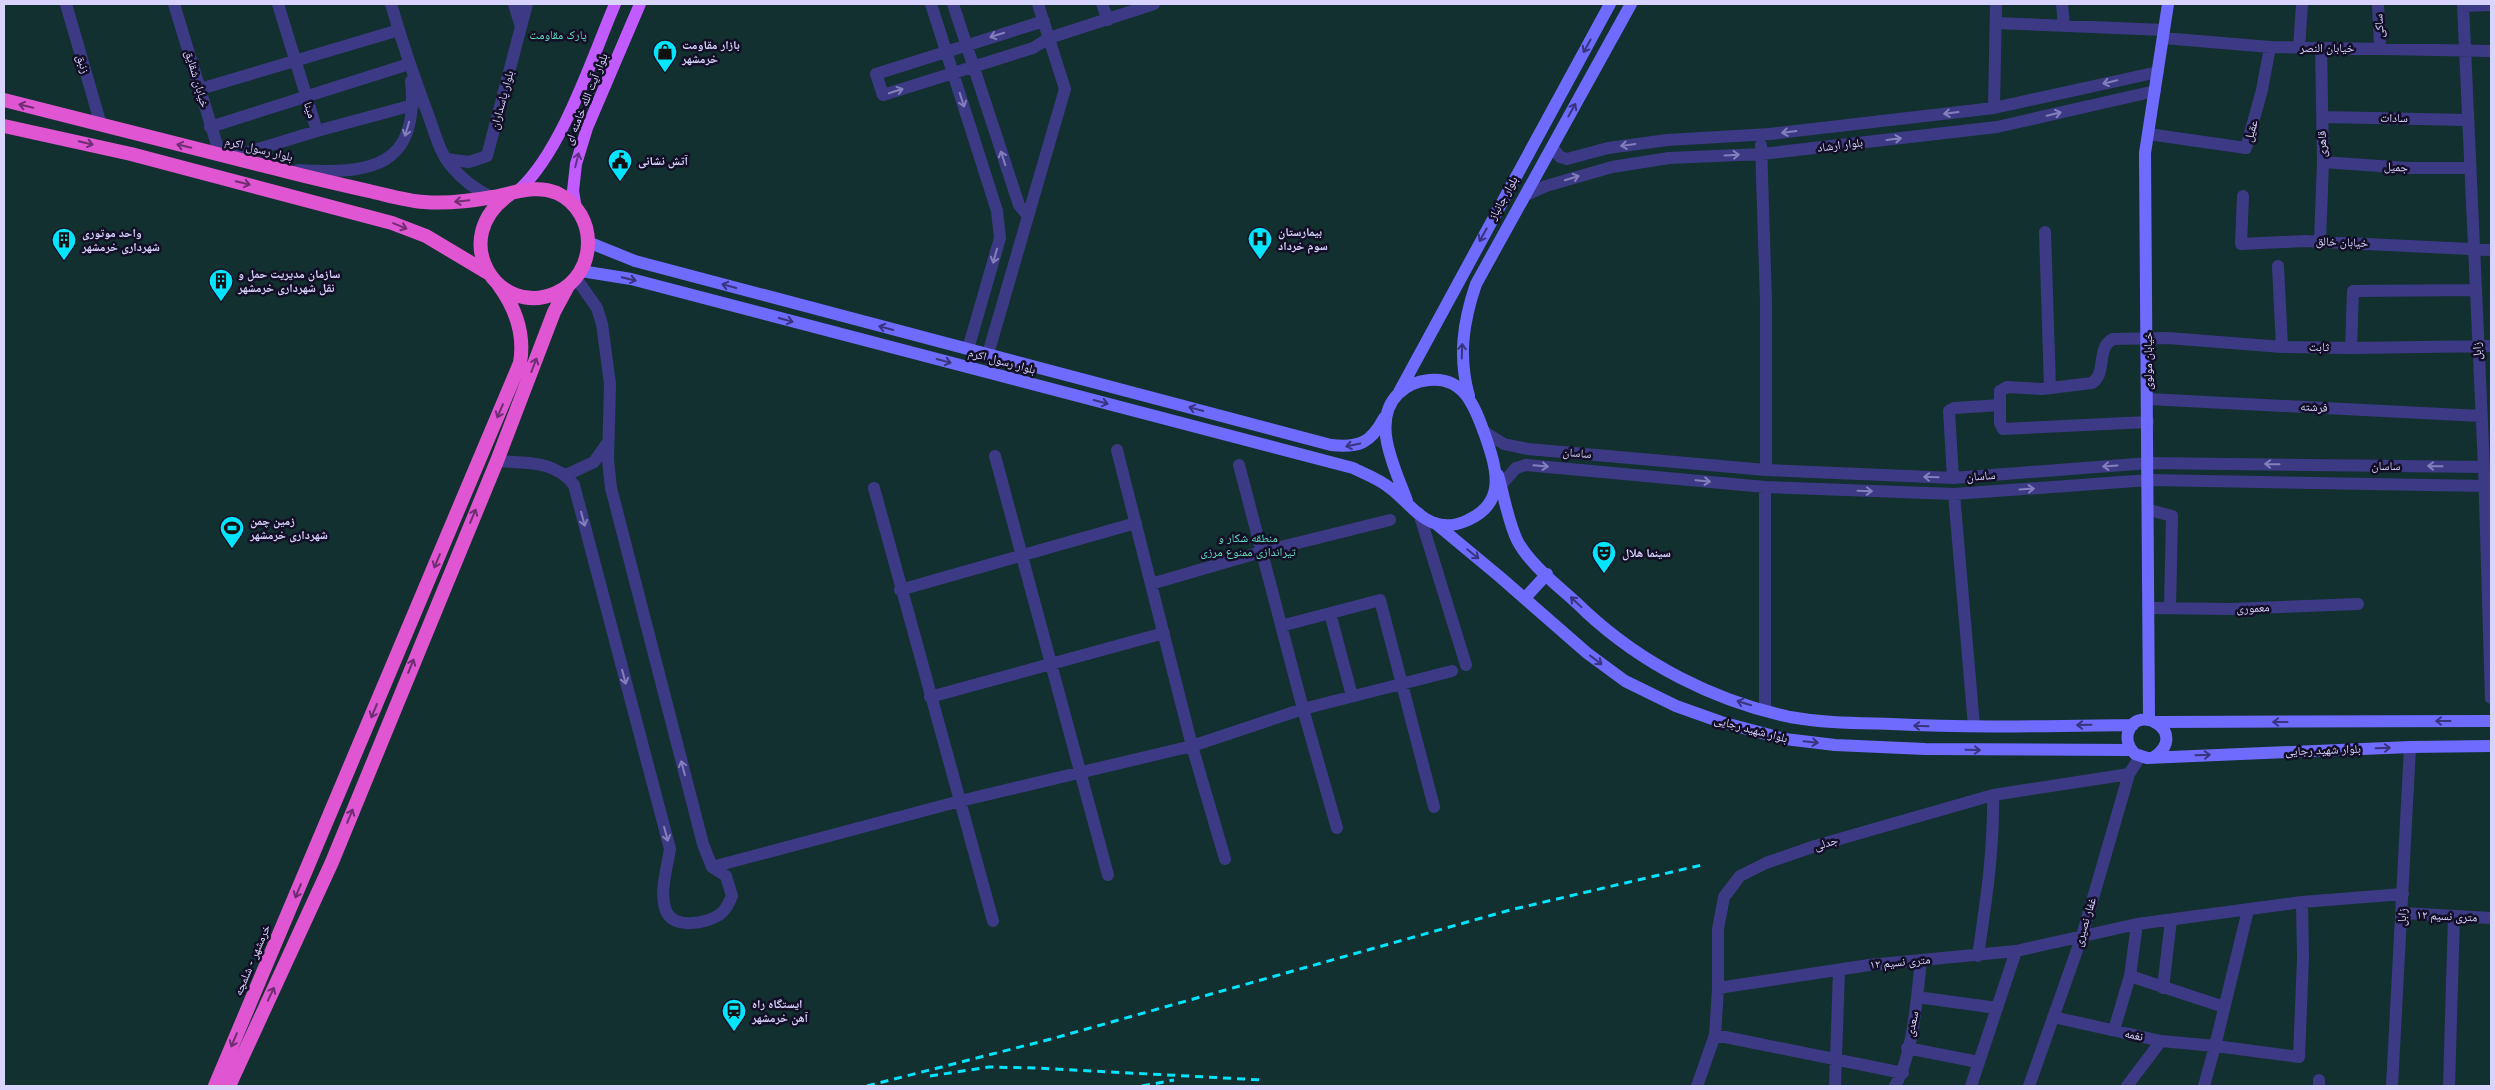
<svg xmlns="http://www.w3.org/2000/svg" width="2495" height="1090" font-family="'Varela Round','Noto Naskh Arabic',sans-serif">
	<rect width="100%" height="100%" fill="#130f26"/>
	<path fill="#12302f" d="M4,4H2491V1086H4Z"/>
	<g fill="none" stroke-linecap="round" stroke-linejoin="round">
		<path stroke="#3d3a85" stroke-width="12" d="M66,4L101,125
			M174,4L220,155
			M514,4L521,27
			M931,4L997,211L1000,238L968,349
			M953,4L1019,205L1028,216
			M1102,4L1108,20
			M2062,4L2064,26
			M2378,4L2380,48
			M2463,4L2484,467L2491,698
			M2463,6L2491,5
			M1044,21L876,74L883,95L1033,48L1049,38L1154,4
			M1996,23L2164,30
			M2163,38L2270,47L2491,51
			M2299,48L2302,4
			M200,89L399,30
			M1994,108L1996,4
			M2322,117L2467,120
			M210,127L409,64
			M317,131L413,105
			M2148,134L2246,148L2262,90L2270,47
			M1761,145L1766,302V470
			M1552,147L1560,157L1567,159L1608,148L1667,140L1770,134L1994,108L2158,72
			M232,157L317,131L278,4
			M446,159L469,162L487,156L527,4
			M2323,162L2407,168H2469
			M1526,195L1546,186L1612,167L1669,158L1762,154L1997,127L2155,91
			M2243,196L2241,244L2305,241L2491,250
			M2045,232L2050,388
			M2320,241L2323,162L2321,47
			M2278,266L2282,347
			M2351,348L2353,291L2474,290
			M988,354L1065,89L1038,4
			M2148,399L2481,416
			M2148,422L2003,429L2000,423V391L2007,387L2042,389L2092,383C2107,374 2096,347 2113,339L2168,338L2282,347L2351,348L2491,346
			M1483,431L1504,444L1528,449L1766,470L1953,478L2149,463L2484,467
			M1117,450L1192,746L1225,859
			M995,456L1108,875
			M497,461C525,463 555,460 574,485L670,849C667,869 659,892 666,911C674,930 706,923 719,915C726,910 729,903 732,896L726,876L712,867L703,844L611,488L608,460L610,384L602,324L597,308L576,278
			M1239,465L1303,709L1337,828
			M566,475L594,462L608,442
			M1953,478L1949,411L1954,408L2000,405
			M1501,485L1516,468L1526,465L1765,487L1954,494L2149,480L2484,486
			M1765,487V709
			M874,488L993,921
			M1954,494L1974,726
			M2149,510L2172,516L2170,608
			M1419,513L1466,665
			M1151,584L1261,552L1390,520
			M900,590L1136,523
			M2149,608L2231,609L2358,604
			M1330,613L1352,696
			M1281,626L1380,600L1434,807
			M930,697L1164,633
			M712,867L960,801L1192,746L1303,709L1452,671
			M2248,910L2215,1046L2299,1057L2303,958L2302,902
			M2402,913L2491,918
			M1978,956C1986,902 1994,849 1993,795
			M2130,976L2224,1007
			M1718,988L1869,965L2016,951L2137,924L2302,902L2403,894
			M2163,988L2171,920
			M1917,997L1997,1008
			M2053,1017L2161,1041L2215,1046L2204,1086
			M2114,1030L2130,976L2137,924
			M1715,1035L1903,1073
			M1907,1048L1978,1062
			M2319,1080V1086
			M1697,1086L1715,1035L1718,988V929L1724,897L1740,876L1766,863L1815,846L1993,795L2129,774
			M1835,1086L1839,971
			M1895,1086C1913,1055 1917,997 1921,960
			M1971,1086L2016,951
			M2029,1086L2082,936L2129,774L2140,757
			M2127,1086L2161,1041
			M2392,1086L2410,747
			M2449,1086L2454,916"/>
		<path stroke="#3d3a85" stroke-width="12" d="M391,4C402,42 415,80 429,117C435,134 440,153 451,166C462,179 476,190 491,197
			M298,170C369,174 420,169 411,81"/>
		<path stroke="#6f6bff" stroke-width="12" d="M588,242L635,261L1331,445C1359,448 1371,443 1384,418
			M581,271L631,279L1353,468C1365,474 1379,479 1390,488C1404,498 1417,517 1434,523C1445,527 1458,525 1468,520C1508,502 1496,467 1485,435C1475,407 1464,376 1429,380C1418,381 1406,386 1398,394C1370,422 1396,470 1407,501
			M1399,392L1610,4
			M1469,396C1458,357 1463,322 1476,284L1631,4
			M1498,475C1504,496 1508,521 1517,540C1530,566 1565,591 1585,611C1642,664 1714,701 1790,717C1823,723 1858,723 1891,724C1972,728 2052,726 2133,725
			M1435,523L1500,577L1587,653L1625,681L1676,706L1721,722L1785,739L1835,745L1925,749L2131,750
			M1525,598L1547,574
			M2149,719L2145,153L2168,4
			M2157,722L2491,721
			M2154,757C2190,733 2137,701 2128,733C2126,741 2130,749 2135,754L2147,758L2410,747L2491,746"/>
		<path stroke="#c25bff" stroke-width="12" d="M519,190C562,151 592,58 615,4
			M576,209L573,191L576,164L587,128L640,4"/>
		<path stroke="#e055d1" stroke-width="14" d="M4,100C95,123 186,146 277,169C307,177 338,184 369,191C387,195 406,201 424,202C447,204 471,201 493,197C515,193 535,184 557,193C599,213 598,274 556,293C498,319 446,238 510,194
			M4,126L131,154L392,223L426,236L488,273
			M215,1086L520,363C525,334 515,307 498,284
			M229,1086L332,862L497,461L554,312L568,286"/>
		<path stroke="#00e5ff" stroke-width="3" stroke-dasharray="8 6" stroke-linecap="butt" d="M930,1076L989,1067L1037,1068L1262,1080
			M867,1086L1051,1039L1510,910L1706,864
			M1142,1086L1174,1080"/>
	</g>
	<defs><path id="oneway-shaft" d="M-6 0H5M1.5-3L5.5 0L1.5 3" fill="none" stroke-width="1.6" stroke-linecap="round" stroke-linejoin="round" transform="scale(1.25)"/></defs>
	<g stroke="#837fbc">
		<use href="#oneway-shaft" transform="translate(997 35) rotate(163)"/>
		<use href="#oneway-shaft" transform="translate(2110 82) rotate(167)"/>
		<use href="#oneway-shaft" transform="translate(896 91) rotate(-18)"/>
		<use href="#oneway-shaft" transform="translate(962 100) rotate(72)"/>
		<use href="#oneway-shaft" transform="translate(1951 113) rotate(173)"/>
		<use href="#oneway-shaft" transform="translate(2054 114) rotate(-13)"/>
		<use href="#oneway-shaft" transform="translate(407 129) rotate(107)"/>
		<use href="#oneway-shaft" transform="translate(1789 132) rotate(173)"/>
		<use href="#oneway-shaft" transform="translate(1894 139) rotate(-7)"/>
		<use href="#oneway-shaft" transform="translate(1628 145) rotate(172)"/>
		<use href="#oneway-shaft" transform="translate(1732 155) rotate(-3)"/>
		<use href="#oneway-shaft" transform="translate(1003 158) rotate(-108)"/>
		<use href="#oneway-shaft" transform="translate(1572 178) rotate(-17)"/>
		<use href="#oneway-shaft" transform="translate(995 256) rotate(106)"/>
		<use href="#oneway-shaft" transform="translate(2272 464) rotate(-179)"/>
		<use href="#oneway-shaft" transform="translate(1541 466) rotate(5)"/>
		<use href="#oneway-shaft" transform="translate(2110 466) rotate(176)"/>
		<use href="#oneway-shaft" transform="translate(2435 466) rotate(-179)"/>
		<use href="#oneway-shaft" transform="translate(1931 477) rotate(-178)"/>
		<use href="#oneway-shaft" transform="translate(1703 481) rotate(5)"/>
		<use href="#oneway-shaft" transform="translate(2027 489) rotate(-4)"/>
		<use href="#oneway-shaft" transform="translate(1865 491) rotate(2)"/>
		<use href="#oneway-shaft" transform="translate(583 519) rotate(75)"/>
		<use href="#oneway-shaft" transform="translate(624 677) rotate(75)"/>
		<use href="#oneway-shaft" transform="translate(683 768) rotate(-105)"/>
		<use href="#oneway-shaft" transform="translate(666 834) rotate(75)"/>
	</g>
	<g stroke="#38347d">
		<use href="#oneway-shaft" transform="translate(1587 46) rotate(119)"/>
		<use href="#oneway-shaft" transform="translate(1572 110) rotate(-61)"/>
		<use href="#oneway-shaft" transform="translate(1483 235) rotate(119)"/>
		<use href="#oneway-shaft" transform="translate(629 279) rotate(13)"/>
		<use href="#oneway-shaft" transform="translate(729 286) rotate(-165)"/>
		<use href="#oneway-shaft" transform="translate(786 320) rotate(15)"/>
		<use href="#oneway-shaft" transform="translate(886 328) rotate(-165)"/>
		<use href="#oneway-shaft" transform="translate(1462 351) rotate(-88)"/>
		<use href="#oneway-shaft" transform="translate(944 361) rotate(15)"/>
		<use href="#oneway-shaft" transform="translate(1101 402) rotate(15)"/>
		<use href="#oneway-shaft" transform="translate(1196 409) rotate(-165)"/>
		<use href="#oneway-shaft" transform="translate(1353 445) rotate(168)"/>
		<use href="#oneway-shaft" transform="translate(1473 554) rotate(39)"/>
		<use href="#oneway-shaft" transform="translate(1576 602) rotate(-137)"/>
		<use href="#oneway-shaft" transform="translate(1596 660) rotate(37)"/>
		<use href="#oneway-shaft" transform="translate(1744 703) rotate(-163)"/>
		<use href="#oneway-shaft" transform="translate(2443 721) rotate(180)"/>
		<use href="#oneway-shaft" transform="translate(2280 722) rotate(180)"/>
		<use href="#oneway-shaft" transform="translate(2084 725) rotate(179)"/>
		<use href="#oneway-shaft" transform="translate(1921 726) rotate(-178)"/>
		<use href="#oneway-shaft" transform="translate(1811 742) rotate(6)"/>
		<use href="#oneway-shaft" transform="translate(2383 748) rotate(-2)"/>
		<use href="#oneway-shaft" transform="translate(1973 750) rotate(1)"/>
		<use href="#oneway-shaft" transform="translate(2203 755) rotate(-2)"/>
	</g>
	<g stroke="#6f2e73">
		<use href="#oneway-shaft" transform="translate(26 106) rotate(-166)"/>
		<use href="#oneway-shaft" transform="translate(86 143) rotate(13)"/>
		<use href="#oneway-shaft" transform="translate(184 146) rotate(-166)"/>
		<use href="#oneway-shaft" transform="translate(243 183) rotate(14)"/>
		<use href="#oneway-shaft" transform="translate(462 201) rotate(174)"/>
		<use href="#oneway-shaft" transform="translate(400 226) rotate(22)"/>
		<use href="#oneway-shaft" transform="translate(534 365) rotate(-69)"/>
		<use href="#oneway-shaft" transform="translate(500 411) rotate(113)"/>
		<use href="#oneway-shaft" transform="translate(473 516) rotate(-67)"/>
		<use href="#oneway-shaft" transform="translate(437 561) rotate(113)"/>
		<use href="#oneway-shaft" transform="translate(411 666) rotate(-68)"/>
		<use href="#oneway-shaft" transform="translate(374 711) rotate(113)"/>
		<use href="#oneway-shaft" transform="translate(350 816) rotate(-68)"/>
		<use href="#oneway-shaft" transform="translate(298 891) rotate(113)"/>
		<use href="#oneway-shaft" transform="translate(271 994) rotate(-65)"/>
		<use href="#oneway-shaft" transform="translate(234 1040) rotate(113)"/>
	</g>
	<use stroke="#623188" href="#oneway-shaft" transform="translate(577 160) rotate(-76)"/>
	<defs>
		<symbol id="shop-pin" viewBox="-11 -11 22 30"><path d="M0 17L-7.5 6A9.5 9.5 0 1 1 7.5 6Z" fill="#00e5ff" stroke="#130f26"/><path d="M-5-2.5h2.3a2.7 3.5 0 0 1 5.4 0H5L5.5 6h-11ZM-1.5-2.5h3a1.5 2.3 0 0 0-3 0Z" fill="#111"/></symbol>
		<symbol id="civic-pin" viewBox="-11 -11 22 30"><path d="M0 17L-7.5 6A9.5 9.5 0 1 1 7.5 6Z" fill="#00e5ff" stroke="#130f26"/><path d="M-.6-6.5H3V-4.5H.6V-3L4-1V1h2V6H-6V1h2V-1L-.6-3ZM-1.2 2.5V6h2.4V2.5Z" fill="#111"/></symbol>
		<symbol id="hospital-pin" viewBox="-11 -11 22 30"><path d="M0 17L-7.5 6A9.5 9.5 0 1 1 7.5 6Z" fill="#00e5ff" stroke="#130f26"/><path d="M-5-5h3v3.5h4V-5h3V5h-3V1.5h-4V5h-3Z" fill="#111"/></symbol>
		<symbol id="building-pin" viewBox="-11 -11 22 30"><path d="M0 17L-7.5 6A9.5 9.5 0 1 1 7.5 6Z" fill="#00e5ff" stroke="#130f26"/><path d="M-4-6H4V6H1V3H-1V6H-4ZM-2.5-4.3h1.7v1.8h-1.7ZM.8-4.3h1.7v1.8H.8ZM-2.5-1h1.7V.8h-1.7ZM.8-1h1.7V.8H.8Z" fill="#111"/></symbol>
		<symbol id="stadium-pin" viewBox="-11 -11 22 30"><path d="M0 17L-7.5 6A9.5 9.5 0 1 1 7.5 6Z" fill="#00e5ff" stroke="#130f26"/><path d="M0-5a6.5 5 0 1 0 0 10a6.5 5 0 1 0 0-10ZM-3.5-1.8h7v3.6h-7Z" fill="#111"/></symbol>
		<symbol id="theatre-pin" viewBox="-11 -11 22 30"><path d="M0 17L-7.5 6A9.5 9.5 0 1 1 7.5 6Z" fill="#00e5ff" stroke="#130f26"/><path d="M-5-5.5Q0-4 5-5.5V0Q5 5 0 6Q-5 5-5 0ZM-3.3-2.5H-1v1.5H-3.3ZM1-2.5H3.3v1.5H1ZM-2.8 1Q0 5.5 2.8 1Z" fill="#111"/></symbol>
		<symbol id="station-pin" viewBox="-11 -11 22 30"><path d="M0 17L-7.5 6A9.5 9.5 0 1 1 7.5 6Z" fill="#00e5ff" stroke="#130f26"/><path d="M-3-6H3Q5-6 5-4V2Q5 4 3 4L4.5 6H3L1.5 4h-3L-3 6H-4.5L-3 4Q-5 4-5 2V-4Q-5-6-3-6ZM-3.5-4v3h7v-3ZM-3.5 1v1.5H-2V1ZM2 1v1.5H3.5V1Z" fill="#111"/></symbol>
	</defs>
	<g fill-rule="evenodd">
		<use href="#shop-pin" x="651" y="38" width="28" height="38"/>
		<use href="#civic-pin" x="606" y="147" width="28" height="38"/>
		<use href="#hospital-pin" x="1246" y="225" width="28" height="38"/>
		<use href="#building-pin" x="50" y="226" width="28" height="38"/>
		<use href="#building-pin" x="207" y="267" width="28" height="38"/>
		<use href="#stadium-pin" x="218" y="514" width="28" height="38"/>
		<use href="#theatre-pin" x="1590" y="539" width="28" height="38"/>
		<use href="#station-pin" x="720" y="997" width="28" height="38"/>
	</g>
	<g text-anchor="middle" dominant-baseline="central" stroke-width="5" stroke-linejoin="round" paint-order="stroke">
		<g font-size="12" fill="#d9d4ff" stroke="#130f26">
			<text transform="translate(2379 26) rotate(-93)">ساکی</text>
			<text x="2327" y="48">خیابان النصر</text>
			<text transform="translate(83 64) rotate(74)">زنبق</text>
			<text transform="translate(197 79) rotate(74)">خیابان شقایق</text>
			<text transform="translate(586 99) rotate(-68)">بلوار آیت الله خامنه ای</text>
			<text transform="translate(502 100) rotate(-75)">بلوار پاسداران</text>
			<text transform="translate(310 110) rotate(73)">مینا</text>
			<text transform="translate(2394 118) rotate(1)">سادات</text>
			<text transform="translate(2251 131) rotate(-74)">عقیل</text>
			<text transform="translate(2322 144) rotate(-91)">قاهری</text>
			<text transform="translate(1840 145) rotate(-7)">بلوار ارشاد</text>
			<text transform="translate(259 149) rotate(14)">بلوار رسول اکرم</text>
			<text transform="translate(2396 167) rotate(3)">جمیل</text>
			<text transform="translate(1503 198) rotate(-61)">بلوار جانباز</text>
			<text transform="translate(2342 242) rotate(2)">خیابان خالق</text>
			<text transform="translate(2319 347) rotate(1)">ثابت</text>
			<text transform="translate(2477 351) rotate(-93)">زابل</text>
			<text transform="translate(1002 361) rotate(15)">بلوار رسول اکرم</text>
			<text transform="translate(2148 361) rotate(-90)">خیابان مولوی</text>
			<text transform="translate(2314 407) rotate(3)">فرشته</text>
			<text transform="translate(1577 453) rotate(5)">ساسان</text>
			<text transform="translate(2386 466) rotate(1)">ساسان</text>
			<text transform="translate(1981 476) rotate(-4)">ساسان</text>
			<text transform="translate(2253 608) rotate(-2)">معموری</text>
			<text transform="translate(1751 729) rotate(15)">بلوار شهید رجایی</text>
			<text transform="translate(2323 750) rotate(-2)">بلوار شهید رجایی</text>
			<text transform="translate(1826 843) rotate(-16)">جدلی</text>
			<text transform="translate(2447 916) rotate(3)">۱۲ متری نسیم</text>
			<text transform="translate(2402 917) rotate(-87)">زابل</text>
			<text transform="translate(2085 922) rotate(-73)">غفار نصیری</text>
			<text transform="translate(252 960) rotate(-67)">خرمشهر - شلمچه</text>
			<text transform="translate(1900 962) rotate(-5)">۱۲ متری نسیم</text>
			<text transform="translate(1912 1024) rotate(-79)">سعدی</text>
			<text transform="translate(2134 1035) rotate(12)">نغمه</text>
		</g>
		<g font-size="12" fill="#5fe0c0" stroke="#130f26">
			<text x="558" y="35">پارک مقاومت</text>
			<text x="1248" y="538">منطقه شکار و<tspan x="1248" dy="14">تیراندازی ممنوع مرزی</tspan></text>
		</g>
		<g font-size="12" font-weight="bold" fill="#d9d4ff" stroke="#130f26" text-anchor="start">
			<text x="682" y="45">بازار مقاومت<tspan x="682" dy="14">خرمشهر</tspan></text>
			<text x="638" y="161">آتش نشانی</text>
			<text x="1278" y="232">بیمارستان<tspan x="1278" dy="14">سوم خرداد</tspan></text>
			<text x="82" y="233">واحد موتوری<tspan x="82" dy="14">شهرداری خرمشهر</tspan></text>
			<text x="238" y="274">سازمان مدیریت حمل و<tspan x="238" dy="14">نقل شهرداری خرمشهر</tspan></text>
			<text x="250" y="521">زمین چمن<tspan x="250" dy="14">شهرداری خرمشهر</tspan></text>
			<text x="1622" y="553">سینما هلال</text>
			<text x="752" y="1004">ایستگاه راه<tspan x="752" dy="14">آهن خرمشهر</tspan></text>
		</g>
	</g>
	<rect width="2495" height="1090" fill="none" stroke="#d9d4ff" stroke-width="10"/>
</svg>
